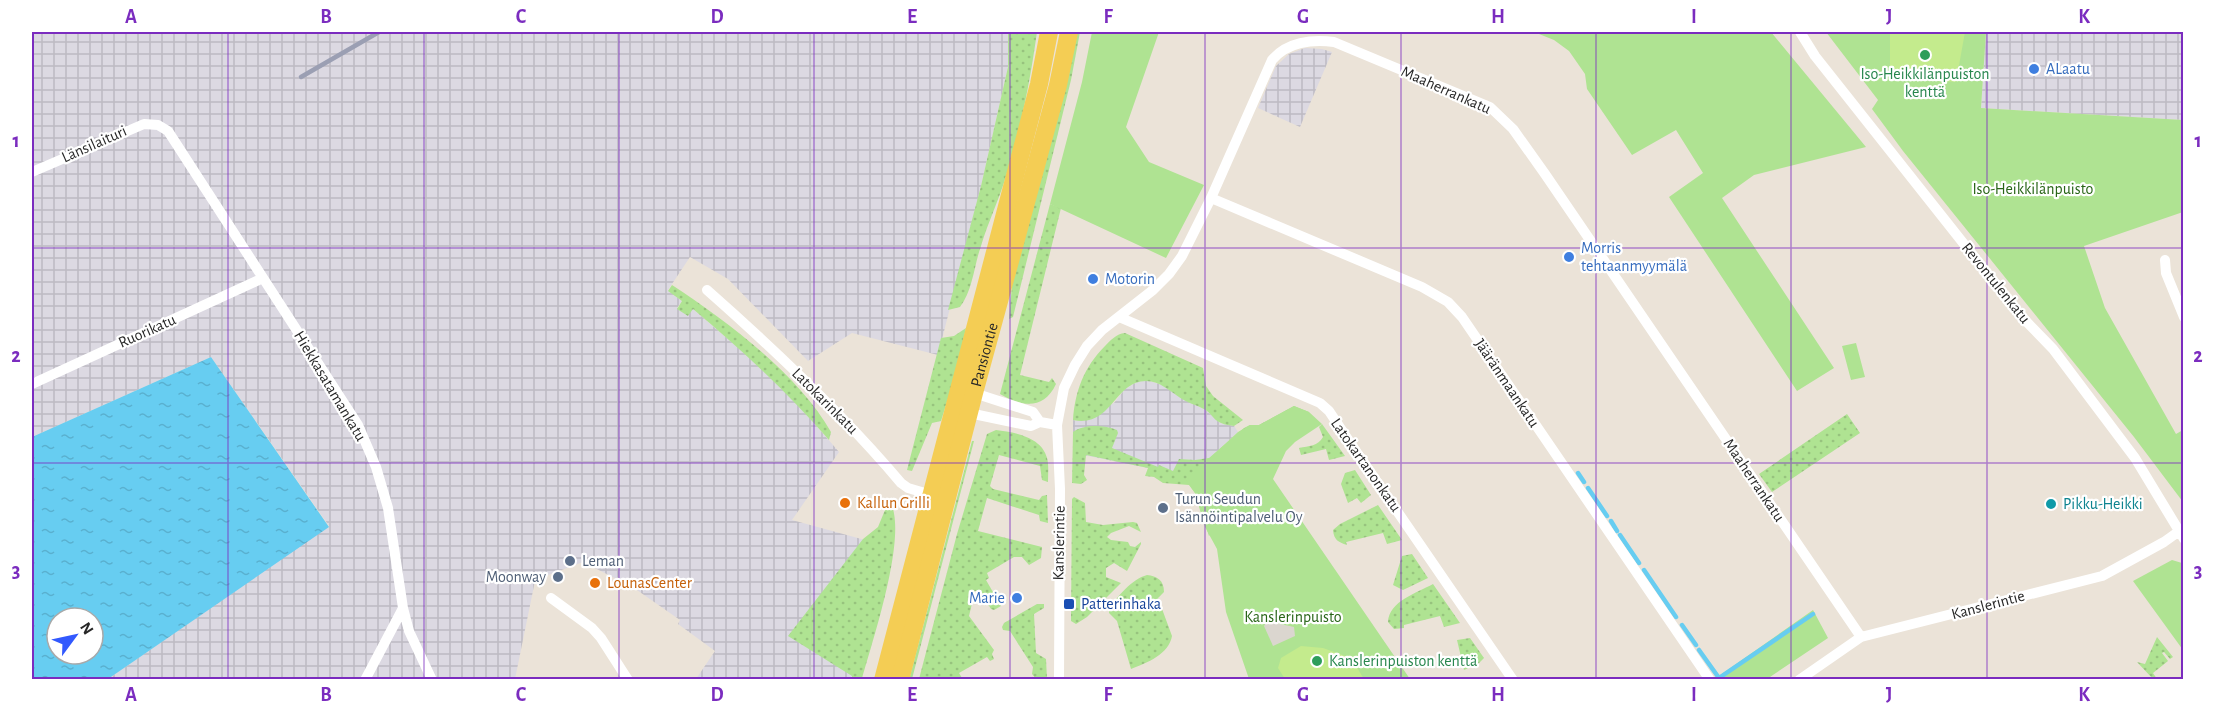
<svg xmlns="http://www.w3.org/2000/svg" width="2215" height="711" font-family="'Alegreya Sans',sans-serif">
	<defs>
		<pattern id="industrial-grid" width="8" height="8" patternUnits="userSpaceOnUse" patternTransform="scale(1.5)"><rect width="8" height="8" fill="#dcd9e2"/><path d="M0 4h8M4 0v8" fill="none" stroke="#bdbac2"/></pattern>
		<pattern id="grass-dots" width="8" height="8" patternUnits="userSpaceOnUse" patternTransform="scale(1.5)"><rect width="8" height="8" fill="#afe392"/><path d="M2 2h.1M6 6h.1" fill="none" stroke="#97c37e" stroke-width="1.8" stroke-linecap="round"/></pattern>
		<pattern id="water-ripples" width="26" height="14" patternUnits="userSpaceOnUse" patternTransform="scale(1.5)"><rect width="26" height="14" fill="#67cdf1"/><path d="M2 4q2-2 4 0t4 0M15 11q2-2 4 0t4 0" fill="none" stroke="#59b0cf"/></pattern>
	</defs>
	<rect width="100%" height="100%" fill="#ebe3d8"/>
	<path fill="url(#industrial-grid)" d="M32,32H1008V67L981,186L938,355L852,333L808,361L728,279L690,257L668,290L682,301L677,308L693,309L756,363L802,409L839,452L792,520L887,546L852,679H696L715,651L678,624L680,620L634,588L583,562L540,578L536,576L515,679H108L329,526L211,357L32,437Z
		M1986,32H2183V120L1981,108Z
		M1305,48L1322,49L1332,52L1300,127L1258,108L1276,66L1289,54Z
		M1147,380L1162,385L1183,399L1206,410L1220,423L1234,426L1238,432L1186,480L1148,468L1073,453V420L1078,421L1114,403L1125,389L1137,382Z"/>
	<path fill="url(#grass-dots)" d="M1008,32H1037C1030,82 1021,128 1006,176C999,200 988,222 981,246C974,265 973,290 960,307L948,310L981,186L1008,67Z
		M1076,32H1080L1071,80L1013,317L1009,319L1012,285Z
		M1050,204L1061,208L1020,375L1049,382L1052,378L1056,384C1044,410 1022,407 1000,394Z
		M672,285C727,321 798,374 831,432L829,440C787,392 742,350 693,309L688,316L677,309L682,301L668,291Z
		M966,328L956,373L941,421L932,423L912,471L907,470L941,338L954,336Z
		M1125,333L1203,368L1206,386L1213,396L1243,420L1234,426C1230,425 1225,425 1221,423C1215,421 1212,415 1207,411C1200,406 1190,404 1182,399C1171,392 1160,381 1146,381C1114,381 1112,428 1073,420C1075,391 1084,367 1105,346C1111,340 1116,334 1125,333Z
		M1294,406L1309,412L1209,536L1195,493L1189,485L1163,483L1154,477L1145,476L1148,468L1086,455L1084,475L1087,480L1081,484L1072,483L1073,432C1084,424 1104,425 1117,430L1118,433L1112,448L1158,467L1159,465L1173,471L1179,459L1195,460L1209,458L1244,428L1250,425H1259Z
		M1847,414L1860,433L1772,492L1759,474Z
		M1322,424L1345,456L1329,460L1326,449L1301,455L1299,448C1309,446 1318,446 1323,437L1319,427Z
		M996,430C1014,432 1042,437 1047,458C1049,465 1048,474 1048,482L1042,480L1040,466L999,455L990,486L993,489L1039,500L1042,496L1047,495L1048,523L1040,521L1039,515L987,498L978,531L1042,547L1041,558L1029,565L1022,557H1014L987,573L989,578L986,580L1001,606L994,610L991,609L980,591H975L969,616L994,650L992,654L994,659L990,661L987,657L959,673L962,678L959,679H919L957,534L987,434Z
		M972,441H974L912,679L909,680Z
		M1355,470L1371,495L1361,503L1357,498L1348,503L1341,484L1345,473Z
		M1074,497L1085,503L1086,522L1103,525L1133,522L1137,523L1141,532L1129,526L1111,533L1107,537L1111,540L1128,542L1130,546L1135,547L1141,542V544L1127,571L1114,563L1106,568V577L1121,583L1087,617L1076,624L1071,621L1072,499Z
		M884,499L889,500C910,530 872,642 862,679H852V676L788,636L863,539L878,527L885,510L881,502Z
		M1378,505L1402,540L1387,544L1383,533L1346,542L1347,545C1338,542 1334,540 1333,530L1340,524Z
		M1412,554L1428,578L1403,590L1393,585L1402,556Z
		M1147,575C1157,576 1164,580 1164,592L1158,598L1172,636C1169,654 1147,663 1131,669L1117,621L1109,613V609C1117,597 1132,579 1147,575Z
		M1433,584L1460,623L1444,627L1440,616L1404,625V628L1394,629L1388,622C1389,601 1417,593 1433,584Z
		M1037,604H1044V608L1034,614L1036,653L1046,659L1047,679H1036L1032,674L1033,667L1010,631L1003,630L1002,627L1004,623Z
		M2157,637L2173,657L2170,659L2164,652L2162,653L2168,661L2153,673L2157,679H2153L2137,662L2145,664Z
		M1470,638L1484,658L1478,664L1464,670L1457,640Z"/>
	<path fill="#afe392" d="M1092,32H1159L1126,127L1149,162L1204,185L1166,258L1050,204L1082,82Z
		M1534,32H1771L1866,147L1754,175L1722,198L1834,368L1797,391L1669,197L1703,173L1676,130L1632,155L1587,89L1585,74L1569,51L1554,40Z
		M1826,32H1986L1981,108L2183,120V212L2084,246L2105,308L2176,434L2183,430V502L2134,437L1903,151L1872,109L1878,100Z
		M1856,343L1865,377L1851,380L1842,346Z
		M1294,406L1309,412L1322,424L1295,442L1286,451L1273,479L1410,679H1249L1226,612L1217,549L1205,527L1195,493L1186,480L1238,432L1250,425H1259Z
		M2172,560L2182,563L2183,560V650L2133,581Z
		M1813,610L1828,638L1767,679H1721L1719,676Z"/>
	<path fill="#c4eb8d" d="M1890,32H1965L1956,82L1890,78Z
		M1301,646L1323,648L1351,658L1364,679H1285L1278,668L1281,658Z"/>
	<path fill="#dbd6cf" d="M1267,621L1294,627L1295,636L1273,646L1264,626Z"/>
	<path fill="url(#water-ripples)" fill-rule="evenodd" d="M211,357L329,527L108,679H32V437ZM57,618H93V654H57Z"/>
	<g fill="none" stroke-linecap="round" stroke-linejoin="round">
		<path stroke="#67cdf1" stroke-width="4.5" d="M1578,473L1584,482
			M1588,488L1607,516
			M1611,521L1617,531
			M1620,535L1639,563
			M1644,570L1676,617
			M1682,625L1696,645
			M1699,650L1719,678L1813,614"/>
		<path stroke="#fff" stroke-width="10" d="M1800,32L1815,56L2021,316L2053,349L2135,458L2184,539
			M32,172L144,124L158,125L168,131L358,425L376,467L388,508L403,608L409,631L432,680
			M1211,198L1422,287L1448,302L1462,317L1710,680
			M2165,260L2166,273L2184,317
			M707,290C775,350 842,413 901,483L908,488L935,496
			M1119,317L1320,403L1329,411L1351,444L1513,680
			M32,384L263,278
			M969,395L974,393L1033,412L1040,422
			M966,409L969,413L1031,426L1040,422L1057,425
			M551,598L592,628L601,638L628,680
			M365,680L403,608
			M1059,680L1060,489L1057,425L1064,388L1075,365L1087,346L1102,330L1153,290L1169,274L1182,256L1211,198L1272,60C1287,42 1312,39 1334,42L1490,107L1513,129L1545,174L1861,637
			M1799,680L1861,637L2102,576L2164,542L2178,532"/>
		<g stroke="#f4cd54" stroke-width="18">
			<path d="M883,680L1039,84L1049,32"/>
			<path id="s1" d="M900,680L974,393L1058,85L1069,32"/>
		</g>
		<path stroke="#9b9fb3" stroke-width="4.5" d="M301,77L379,32"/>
	</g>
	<path fill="none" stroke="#7b2cbf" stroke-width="1.5" stroke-opacity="0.55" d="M228,32V680M424,32V680M619,32V680M814,32V680M1010,32V680M1205,32V680M1401,32V680M1596,32V680M1791,32V680M1987,32V680M32,248H2184M32,463H2184"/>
	<g fill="#2e9e5b" stroke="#fff" stroke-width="2">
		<circle cx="1925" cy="55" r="6"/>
		<circle cx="1317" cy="661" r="6"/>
	</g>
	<g fill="#3f7fe0" stroke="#fff" stroke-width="2">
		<circle cx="2034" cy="69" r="6"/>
		<circle cx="1569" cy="257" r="6"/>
		<circle cx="1093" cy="279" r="6"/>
		<circle cx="1017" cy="598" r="6"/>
	</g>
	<g fill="#e8710a" stroke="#fff" stroke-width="2">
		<circle cx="845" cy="503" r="6"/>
		<circle cx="595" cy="583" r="6"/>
	</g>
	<circle fill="#0f9aa8" stroke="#fff" stroke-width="2" cx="2051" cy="504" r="6"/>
	<g fill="#5c6f8a" stroke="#fff" stroke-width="2">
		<circle cx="1163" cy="508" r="6"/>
		<circle cx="570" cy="561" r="6"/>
		<circle cx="558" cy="577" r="6"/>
	</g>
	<rect fill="#1a4fb4" stroke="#fff" stroke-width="2" x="1063" y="598" width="12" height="12" rx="3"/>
	<g text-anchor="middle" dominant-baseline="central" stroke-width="4.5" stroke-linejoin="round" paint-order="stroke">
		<g font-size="16" fill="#366cbe" stroke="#fff" text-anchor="start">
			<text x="2046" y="69">ALaatu</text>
			<text x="1581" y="248">Morris<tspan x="1581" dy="18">tehtaanmyymälä</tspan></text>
			<text x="1105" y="279">Motorin</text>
			<text x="1005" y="598" text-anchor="end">Marie</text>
		</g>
		<g font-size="16" fill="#27864d" stroke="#fff">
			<text x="1925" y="74">Iso-Heikkilänpuiston<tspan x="1925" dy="18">kenttä</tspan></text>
			<text x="1329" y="661" text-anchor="start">Kanslerinpuiston kenttä</text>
		</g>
		<g font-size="16" fill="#272727" stroke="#fff">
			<text transform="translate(1446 90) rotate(24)">Maaherrankatu</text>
			<text transform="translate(94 144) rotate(-24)">Länsilaituri</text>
			<text transform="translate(1996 283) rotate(51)">Revontulenkatu</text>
			<text transform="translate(147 331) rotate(-24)">Ruorikatu</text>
			<text stroke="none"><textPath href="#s1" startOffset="336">Pansiontie</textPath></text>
			<text transform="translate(1507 383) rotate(56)">Jääränmaankatu</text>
			<text transform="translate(330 386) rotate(59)">Hiekkasatamankatu</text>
			<text transform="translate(825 401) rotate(45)">Latokarinkatu</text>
			<text transform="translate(1366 465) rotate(55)">Latokartanonkatu</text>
			<text transform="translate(1754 480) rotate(56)">Maaherrankatu</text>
			<text transform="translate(1059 543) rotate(-89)">Kanslerintie</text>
			<text transform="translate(1988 605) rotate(-15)">Kanslerintie</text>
		</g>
		<g font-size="16" fill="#286517" stroke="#fff">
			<text x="2033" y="189">Iso-Heikkilänpuisto</text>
			<text x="1293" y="617">Kanslerinpuisto</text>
		</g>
		<g font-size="16" fill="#4e5e75" stroke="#fff" text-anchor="start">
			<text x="1175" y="499">Turun Seudun<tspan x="1175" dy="18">Isännöintipalvelu Oy</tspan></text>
			<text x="582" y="561">Leman</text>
			<text x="546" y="577" text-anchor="end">Moonway</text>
		</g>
		<g font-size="16" fill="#c56008" stroke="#fff" text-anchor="start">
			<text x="857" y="503">Kallun Grilli</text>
			<text x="607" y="583">LounasCenter</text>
		</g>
		<g font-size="16" fill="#0d838f" stroke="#fff" text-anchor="start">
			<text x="2063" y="504">Pikku-Heikki</text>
		</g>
		<g font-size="16" fill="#164399" stroke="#fff" text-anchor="start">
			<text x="1081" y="604">Patterinhaka</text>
		</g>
	</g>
	<rect width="2215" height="711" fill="none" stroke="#ffffff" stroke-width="66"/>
	<g transform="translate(75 636) rotate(57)"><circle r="28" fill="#ffffff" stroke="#a9a9a9" stroke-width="1.5"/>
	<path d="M0-4.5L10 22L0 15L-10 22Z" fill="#3259fe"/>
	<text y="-9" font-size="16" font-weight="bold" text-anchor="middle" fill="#272727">N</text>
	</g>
	<rect x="33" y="33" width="2149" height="645" fill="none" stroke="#7b2cbf" stroke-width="2"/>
	<g font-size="20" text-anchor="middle" font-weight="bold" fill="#7b2cbf">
		<text x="131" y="23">A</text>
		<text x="326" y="23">B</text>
		<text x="521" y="23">C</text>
		<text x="717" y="23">D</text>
		<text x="912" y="23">E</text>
		<text x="1108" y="23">F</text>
		<text x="1303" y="23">G</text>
		<text x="1498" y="23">H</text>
		<text x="1694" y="23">I</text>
		<text x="1889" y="23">J</text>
		<text x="2084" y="23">K</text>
		<text x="16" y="147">1</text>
		<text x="2198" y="147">1</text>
		<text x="16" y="362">2</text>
		<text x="2198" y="362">2</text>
		<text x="16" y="577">3</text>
		<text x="2198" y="577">3</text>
		<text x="131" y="701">A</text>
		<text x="326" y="701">B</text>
		<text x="521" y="701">C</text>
		<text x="717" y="701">D</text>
		<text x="912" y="701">E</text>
		<text x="1108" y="701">F</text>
		<text x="1303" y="701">G</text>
		<text x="1498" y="701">H</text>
		<text x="1694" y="701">I</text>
		<text x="1889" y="701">J</text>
		<text x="2084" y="701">K</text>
	</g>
</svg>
